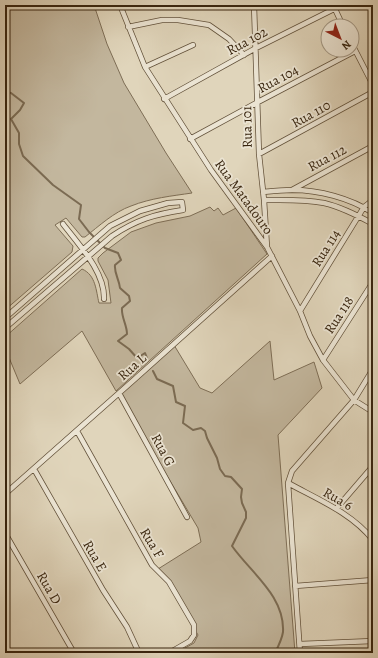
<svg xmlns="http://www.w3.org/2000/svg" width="378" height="658" font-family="Alegreya,serif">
	<rect width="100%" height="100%" fill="#e0d5bb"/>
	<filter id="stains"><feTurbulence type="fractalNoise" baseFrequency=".005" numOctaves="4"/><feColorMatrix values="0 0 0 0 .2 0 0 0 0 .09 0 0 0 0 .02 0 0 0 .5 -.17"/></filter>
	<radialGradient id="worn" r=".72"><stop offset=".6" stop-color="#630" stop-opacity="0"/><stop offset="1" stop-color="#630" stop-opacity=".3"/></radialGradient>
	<path fill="#c3b79e" stroke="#7e6e56" d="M5,5H94L107,44L124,83L166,153L192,193C172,196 151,198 131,206C114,212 99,226 85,237H82L66,218L55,225L73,246L72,252L5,310Z
		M210,207L214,211L218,208L223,215L236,208L267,254L116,391L82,331L20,384L5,348V337L82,269C96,275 96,291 99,303H111L108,280L98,261V258L103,253L131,232L156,223L190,216Z
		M270,341L274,380L314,362L322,388L278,435L295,653H176L194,643L198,635L168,581L158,569L201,542L198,528L119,395L174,345L200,388L212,393Z"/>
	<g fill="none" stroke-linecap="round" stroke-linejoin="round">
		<path stroke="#7b6b53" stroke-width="2" d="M5,92L11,93L24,103L20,110L11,119L19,133V144L23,156L53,185L81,205L79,219L89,232L105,248L118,253L121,260L115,265C114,273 119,279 120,288L129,296L130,301L122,308C121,317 127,325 127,334L118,341L129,349L137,358L145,353L147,358
			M153,371L157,379L173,386L176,402L185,406L183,423L193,430L201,428L205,431L207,438L217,458L220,469L225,476L231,477L242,489L241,497L242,503L246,512V518L232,546C251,573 285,596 283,632C282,639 278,647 275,653"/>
		<defs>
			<path id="minor" d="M120,5L145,67L211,170L267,247L300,311L310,336L323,360L354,400L373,412
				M254,5L259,154L264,200L267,247
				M335,9L343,26
				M128,27L162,20H178L209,25L229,39L244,55
				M352,44L373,85
				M145,67L193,45
				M164,99L256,48L342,5
				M190,139L258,102L355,51
				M259,154L373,92
				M292,190L373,146
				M263,192C273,191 282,190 292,190C319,190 350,198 373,213
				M264,200C284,200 304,199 324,203C341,207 357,215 373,224
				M63,224C79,245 105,272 104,299
				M300,311L364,207L373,200
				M5,318L110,226L140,211L168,203L182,202L183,210C155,214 136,220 112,236L5,328
				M323,360L373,282
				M119,393L187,517
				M77,431L152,565L169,582L194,625V635L190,641L169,653
				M34,469L103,590L127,627L139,653
				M288,483C317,499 352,513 373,540
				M5,494L136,378L272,256
				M336,509L373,466
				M5,533L74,653
				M295,586L373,580
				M300,644L373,641
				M5,646L9,653
				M300,653L288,483L292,471L354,400L373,369"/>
		</defs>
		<use href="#minor" stroke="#62513a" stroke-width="6"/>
		<use href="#minor" stroke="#ebe4d3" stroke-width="4.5"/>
	</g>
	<g text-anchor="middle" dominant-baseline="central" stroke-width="3.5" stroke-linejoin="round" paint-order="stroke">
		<g font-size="14" fill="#38250f" stroke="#ebe4d3">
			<text transform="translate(247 41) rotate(-28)">Rua 102</text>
			<text transform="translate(278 79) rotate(-28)">Rua 104</text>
			<text transform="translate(311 114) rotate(-29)">Rua 110</text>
			<text transform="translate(247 127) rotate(-91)">Rua 101</text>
			<text transform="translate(327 158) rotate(-28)">Rua 112</text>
			<text transform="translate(244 197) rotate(54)">Rua Matadouro</text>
			<text transform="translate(326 248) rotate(-58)">Rua 114</text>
			<text transform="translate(339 315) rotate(-57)">Rua 118</text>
			<text transform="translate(132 367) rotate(-42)">Rua L</text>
			<text transform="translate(163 450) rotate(62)">Rua G</text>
			<text transform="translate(338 499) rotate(30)">Rua 6</text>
			<text transform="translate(152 543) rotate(59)">Rua F</text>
			<text transform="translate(95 556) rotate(60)">Rua E</text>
			<text transform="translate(49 588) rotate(60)">Rua D</text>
		</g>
	</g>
	<rect width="378" height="658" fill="none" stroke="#e0d5bb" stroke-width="20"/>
	<rect x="6" y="6" width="366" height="646" fill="none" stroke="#38250f" stroke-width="2"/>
	<rect x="10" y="10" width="358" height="638" fill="none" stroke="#38250f"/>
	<g transform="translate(340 38) rotate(138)"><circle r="19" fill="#ebe4d3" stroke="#a39885"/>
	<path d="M0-3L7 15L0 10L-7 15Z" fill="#8f2418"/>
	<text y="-6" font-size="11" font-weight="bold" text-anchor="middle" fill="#38250f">N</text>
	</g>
	<rect width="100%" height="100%" filter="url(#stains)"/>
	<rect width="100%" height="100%" fill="url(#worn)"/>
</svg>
